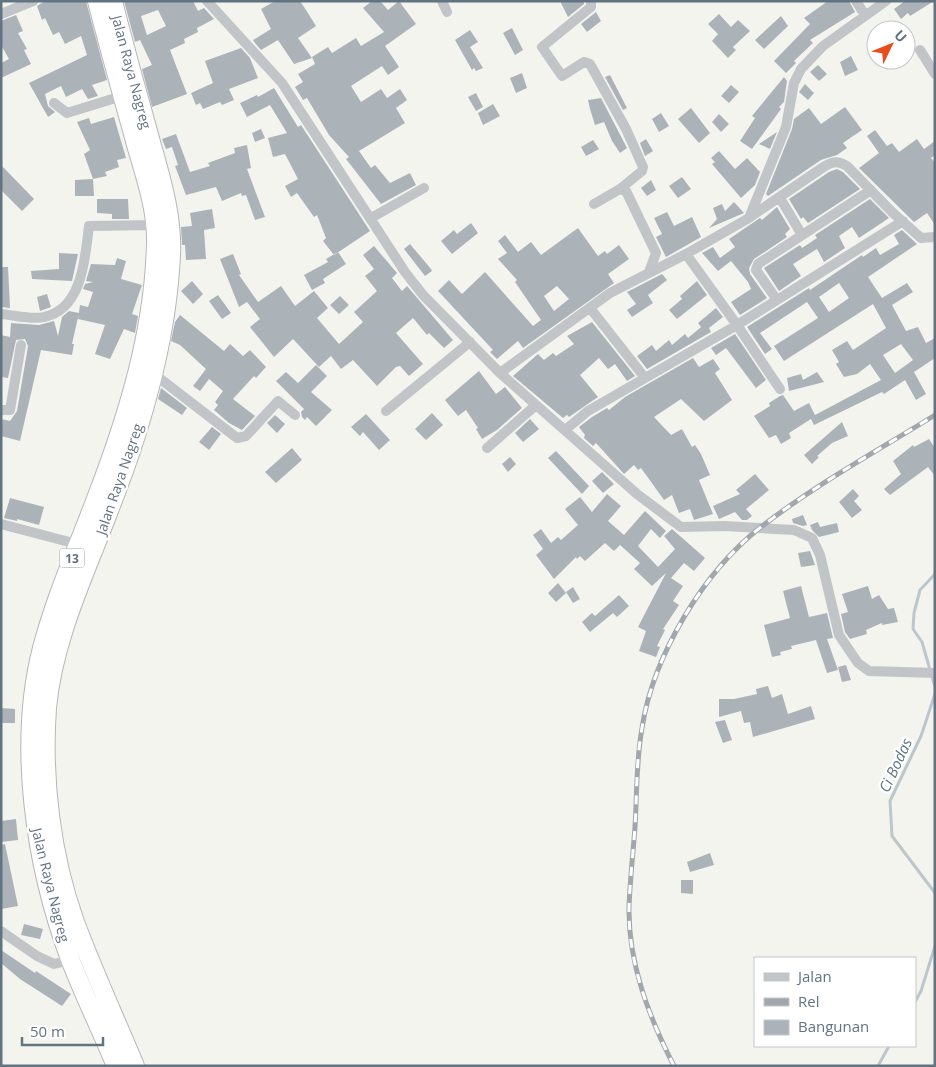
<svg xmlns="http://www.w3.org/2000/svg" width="936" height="1067" font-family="'Open Sans',sans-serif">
	<rect width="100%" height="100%" fill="#f4f4ef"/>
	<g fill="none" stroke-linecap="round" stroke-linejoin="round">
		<path stroke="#bcc7cc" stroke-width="3" d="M935,574L920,590L914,613L913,629L922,642L935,687
			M935,694L921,736L890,801L892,836L935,893
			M915,1002L921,991L935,946
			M878,1066L889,1046"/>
	</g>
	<path fill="#acb3b8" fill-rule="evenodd" d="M45,1H86L107,80L92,85L98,96L88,99L82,89L66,97L61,86L45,94L48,106L55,112L48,117L29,83L87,55L81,36L65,44L59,32L53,35L45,18L42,20L37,6Z
		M124,1H193L198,11L204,8L214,19L197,28L198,32L184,39L185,43L170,50L187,94L152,107L142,69L152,65L140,40L135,42ZM158,10L166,26L147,35L141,16Z
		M275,1H300L306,10L316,26L298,38L312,58L294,64L278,40L261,50L255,43L253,40L271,29L261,9Z
		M372,1H380L388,10L399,1L416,24L385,46L399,67L388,75L382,66L351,86L361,102L381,89L387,98L400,89L407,100L396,108L405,123L359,151L371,168L375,165L390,183L410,173L416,185L381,204L346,159L349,157L329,135L307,98L303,100L295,87L303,82L298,74L315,64L312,57L328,47L332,53L356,38L361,46L384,32L363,8Z
		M560,1H584V4L568,17Z
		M828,1H849L855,12L810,40L813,43L794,61L796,63L786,73L774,61L810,24L804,18Z
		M905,1H934L910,16L908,13L901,19L894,9Z
		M596,12L601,21L587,32L581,24Z
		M719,14L731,27L738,20L750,31L733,47L736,50L728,58L712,41L718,34L708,24Z
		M16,15L23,31L18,33L27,49L24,50L31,64L1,78V63L9,59L1,45V21Z
		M781,16L788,26L764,49L755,40Z
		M512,28L523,50L515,55L503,33Z
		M470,30L478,42L470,47L483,68L476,71L474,68L472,70L455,40Z
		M241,48L250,58L258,78L229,89L234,100L222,105L220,102L203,109L200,103L196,105L191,93L213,83L205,61Z
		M851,56L858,70L845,76L840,62Z
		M818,65L827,74L819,81L810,72Z
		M522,73L527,88L516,93L510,78Z
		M610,75L627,108L623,110L605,77Z
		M784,77L787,81L784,102L779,107L781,109L752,149L740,141L755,118L752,116Z
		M805,84L814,93L808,100L799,92Z
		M731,85L739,92L729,103L721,96Z
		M274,88L298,127L301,125L370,231L334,255L323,241L326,238L317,215L314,217L297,193L291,197L285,186L298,179L285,154L273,157L268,138L287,133L270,105L247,117L240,103L257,95L258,97Z
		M476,93L483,107L476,111L468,97Z
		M601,98L627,148L620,153L612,141L604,122L595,125L590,109L588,100Z
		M493,104L500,116L483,125L478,113Z
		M845,107L862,130L843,143L847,148L837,155L821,160L768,196L766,194L792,129L794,119L809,108L821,124Z
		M691,108L710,133L699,143L678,119Z
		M661,113L669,126L659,132L652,119Z
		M719,114L729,124L721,132L712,122Z
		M114,117L126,158L117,160L119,167L105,172L107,176L93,179L84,154L90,150L77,122L89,118L91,124Z
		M261,129L265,138L255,142L252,133Z
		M875,130L887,146L892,143L899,152L917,139L924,149L935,141V155L931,158L935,163V225L927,213L914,222L859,168L879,153L867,136Z
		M777,132L770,149L759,144Z
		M176,134L190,172L210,166L208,163L235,153L234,148L247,145L251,168L247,169L265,217L255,220L246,195L242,196L241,193L222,201L216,187L186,195L175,166L178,165L172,147L166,149L162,139Z
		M646,139L653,151L645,156L640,143Z
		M593,140L599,149L586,156L581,147Z
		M719,151L735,169L747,158L760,172L755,185L741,198L712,164L715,162L711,158Z
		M1,165L34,199L22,211L1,190Z
		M837,169L843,172L860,189L808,223L803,217L801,219L789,199L829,172Z
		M682,177L691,189L678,198L669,186Z
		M93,179L94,196H75V180Z
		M651,180L656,190L647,196L641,188Z
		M97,199H128L129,219H112V214L97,213Z
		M870,199L889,218L859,238L852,227L839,236L845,248L824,262L817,249L793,264L801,276L779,291L764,268L800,245L802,248L817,238L815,235Z
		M734,202L744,213L709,228L717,219L713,208L722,204L725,211Z
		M777,207L790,229L785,234L787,237L754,259L749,268L750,274L767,298L740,315L731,302L751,289L748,282L731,261L718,271L702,253L713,247L720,258L735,247L729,239L760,218L762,220Z
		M212,209L215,228L204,230L206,259L186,260L185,245H182L181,227L192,226L190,213Z
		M667,212L674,226L692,217L701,237L666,257L656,237L662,234L654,218Z
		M471,223L478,233L452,254L441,241L454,230L457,234Z
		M578,228L598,256L605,251L607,254L619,245L629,259L608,274L614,283L523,348L518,341L497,359L490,352L493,350L438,291L449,280L462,294L485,272L533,326L541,320L515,282L517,280L498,259L507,253L498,241L505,235L518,252L531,242L541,255ZM557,286L569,299L554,311L544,296Z
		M902,230L917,244L868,277L882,298L907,283L913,292L892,305L906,331L918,327L926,343L935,338V358L914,372L926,394L916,400L905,380L884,394L882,392L814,425L811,419L789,433L791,438L781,444L776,435L769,438L754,416L770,406L769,403L780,396L783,395L794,411L809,403L815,415L881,380L870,364L857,374L844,377L836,364L839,362L832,350L847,341L853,350L886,328L873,304L784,361L774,346L818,318L807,302L760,333L772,349L765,354L747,327L809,288L810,290L862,255L863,257L876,248L880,255L899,244L894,235ZM839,283L849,298L829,312L819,297ZM901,344L913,360L895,373L883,355Z
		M410,244L431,269L432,271L425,276L404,249Z
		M374,246L397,273L392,278L402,291L407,286L453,340L444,348L429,333L427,335L413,318L396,333L423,364L409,376L400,366L396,367L377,386L353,360L341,369L331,356L319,367L293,339L274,357L250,327L260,319L247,302L239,307L220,259L233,254L241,274L239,275L258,302L281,286L295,306L314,291L328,308L317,318L339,344L363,322L354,312L377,291L365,276L374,269L363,255Z
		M338,252L346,264L323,279L325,283L312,290L304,275L328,262L326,259Z
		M59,253L78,254L72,281L32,279L31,271L59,269Z
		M117,258L126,261L121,279L142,285L132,314L138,316L135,333L124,329L110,359L95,354L105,325L78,319L80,305L88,307L93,292L83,289L85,284L93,282L86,281L91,264L115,265Z
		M1,267H8L10,308L1,307Z
		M662,274L667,280L648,295L653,303L632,317L627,310L636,304L627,292Z
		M192,281L203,294L193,304L181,291Z
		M697,281L707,295L677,319L669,310L682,299L680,296Z
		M47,294L51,307L40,311L37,297Z
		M218,295L231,313L222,319L209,301Z
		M340,296L349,305L339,314L330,305Z
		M716,308L723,317L709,328L711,332L647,369L637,356L652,345L656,351L669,340L672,345L685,334L688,338L701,327L698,323Z
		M69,311L79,313L72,344H74L72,355L41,350L20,441L1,436V419L10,421L17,411L28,346L25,339L16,340L8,378L1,377V335L10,337L11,323L39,325L54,321L58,336L62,317Z
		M180,315L224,351L230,344L243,356L250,350L266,367L256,378L254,376L233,399L255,416L242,430L229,423L214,410L218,405L215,402L223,391L209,379L200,391L193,386L206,369L180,345L171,341L175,322Z
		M592,322L635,376L627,381L615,364L608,369L599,358L580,375L598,397L569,417L567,415L563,418L513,376L538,354L544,360L553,353L556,356L574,344L567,336Z
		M735,334L766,380L756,388L726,348L716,355L711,348Z
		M693,358L699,367L713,359L720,369L715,373L732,400L704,421L681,399L654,417L671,435L682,429L692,447L695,445L701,454L710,475L699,480L713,514L694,520L690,509L679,513L672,495L664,500L641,468L638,470L634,465L624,474L596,443L593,446L584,438L585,435L579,427L592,417L607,408L609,410L625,397Z
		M316,365L327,376L311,392L332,410L316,426L307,417L305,420L302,417L301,412L304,409L276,381L286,372L298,383Z
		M479,371L496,394L505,387L522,408L497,430L482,439L476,429L478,428L466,410L458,416L445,400Z
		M817,372L824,382L789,391L787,378L801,374L803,380Z
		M161,388L187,408L182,415L158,399Z
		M432,413L443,425L426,440L415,429Z
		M366,414L390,440L379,450L363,432L360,436L351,427Z
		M275,415L285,424L277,433L267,423Z
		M530,419L539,429L523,442L515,433Z
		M842,422L848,436L832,443L817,456L819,457L812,464L804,455Z
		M212,427L221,434L209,450L199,442Z
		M929,439L935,448V476L928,467L890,495L884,489L901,474L893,461L913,445L914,447Z
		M292,448L302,460L276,483L265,472Z
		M556,451L589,486L582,494L548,458Z
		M510,457L516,464L508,472L502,464Z
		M602,472L614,484L603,493L592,481Z
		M755,474L769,490L746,509L752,516L747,520H742L735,512L719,519L713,506L740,494L736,490Z
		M853,489L859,496L854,501L862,510L852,518L839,502Z
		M607,494L621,506L608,521L624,535L645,511L666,531L660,538L651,529L638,546L658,567L675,549L664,536L672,529L705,558L694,571L684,563L671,578L683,586L673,601L679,605L663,629L665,630L657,646L660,647L656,657L639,651L646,631L638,627L666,573L652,586L634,569L640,563L620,545L614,551L605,543L585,561L580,556L577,559L576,557L554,579L536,555L543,549L533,535L541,529L551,543L558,537L561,540L578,525L565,509L580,497L592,512Z
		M10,498L44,507L39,525L17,519V521L4,518Z
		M803,515L807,525L803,526L793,523L792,519Z
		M818,522L820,527L837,523L839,532L819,537L812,530L810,525Z
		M810,551L815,565L801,567L798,553Z
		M558,583L566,593L556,602L548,593Z
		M801,586L809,617L827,613L833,638L827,639L838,670L827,673L816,640L791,646L792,649L780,652L781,655L772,657L764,625L790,618L783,591Z
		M868,586L872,599L879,595L888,609L894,608L898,622L882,625V623L866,630L867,634L850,639L845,632L841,614L848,612L842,594Z
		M573,587L580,599L573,603L566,592Z
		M619,595L629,606L617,617L613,613L590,632L582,622L592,613L595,616Z
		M846,665L851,680L842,682L838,667Z
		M768,686L772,698L782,694L788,714L811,706L815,719L753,737L750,722L744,723L741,711L719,717V699H734L757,694L756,689Z
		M1,708L15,709V723H1Z
		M725,720L732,740L723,743L715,722Z
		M16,819L18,840L1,842V821Z
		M5,844L18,906L1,909V845Z
		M710,853L714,865L690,872L687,862Z
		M681,880H693V894L681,893Z
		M24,924L43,929L40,939L21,935Z
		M1,950L35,973L36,971L71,994L62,1006L20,979L1,963Z"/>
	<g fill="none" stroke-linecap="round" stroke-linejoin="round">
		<defs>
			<path id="highway" d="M97,1C109,48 122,94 135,141C144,174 157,208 156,243C154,331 128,415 97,496C78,547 56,595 42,648C17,745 35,865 70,959C84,995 101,1030 116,1066
				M113,1C124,46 137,91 149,135C160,175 173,214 171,255C167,342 142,427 110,508C86,572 53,639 47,708C42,779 51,855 75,922C93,970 115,1018 135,1066"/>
		</defs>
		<use href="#highway" stroke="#b4b7ba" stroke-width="20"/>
		<path stroke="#c1c5c8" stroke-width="10" d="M207,1L282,83L405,272L423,295L500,373L610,293L686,254L749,218L786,127L794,83L801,69L823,46L886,1
			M442,1L447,12
			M591,1V7L542,47L562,76L584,62L590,64L626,129L643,167L642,171L620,189
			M856,1L865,15
			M1,14L33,1
			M920,50L935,74
			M54,103L67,113L122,96
			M780,198L802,235
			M594,204L620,189L626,191L656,253L649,272
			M750,217L825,166C834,161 838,161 847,166L893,213L921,238L935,237
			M371,218L424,188
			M686,254L737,325L903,221
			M777,300L756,270L758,264L871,190
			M590,308L645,378
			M1,314C14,315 32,320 44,317C83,309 85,257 89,226L156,225
			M500,373L637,494L681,527L725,526L794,530L812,538L820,555L839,635L858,663L869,671L935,673
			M154,374L237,438L246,436L278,401L295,415
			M1,410H10L21,345
			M386,411L470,342
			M565,430L588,411L737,325L780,389
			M487,448L536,405
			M1,524L77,544
			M1,931L37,956L54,964L71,960"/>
		<use href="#highway" stroke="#fff" stroke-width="18"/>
		<defs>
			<path id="rail" d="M674,1066C649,1017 628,963 629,907C630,880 633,854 635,827C637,795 636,761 642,728C653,656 703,572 761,527C815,485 877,451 935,415"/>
		</defs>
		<use href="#rail" stroke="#a1a7ad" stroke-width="5"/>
		<use href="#rail" stroke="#fff" stroke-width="3" stroke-dasharray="9" stroke-linecap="butt"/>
	</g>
	<g text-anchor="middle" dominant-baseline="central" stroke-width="5" stroke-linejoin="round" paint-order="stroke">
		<rect fill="#fff" stroke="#919da8" stroke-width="1" x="59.5" y="548.5" width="25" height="19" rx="4"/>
		<g font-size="12" font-weight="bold" fill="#627382">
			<text x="72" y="558">13</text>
		</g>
		<g font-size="14" fill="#627382" stroke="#fff">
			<text transform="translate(132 72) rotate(75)">Jalan Raya Nagreg</text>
			<text transform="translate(119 479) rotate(-71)">Jalan Raya Nagreg</text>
			<text transform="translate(51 885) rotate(76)">Jalan Raya Nagreg</text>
		</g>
		<g font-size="15" font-style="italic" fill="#5d767f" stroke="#fff">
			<text transform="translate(895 765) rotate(-65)">Ci Bodas</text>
		</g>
	</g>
	<rect width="936" height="1067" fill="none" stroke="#627382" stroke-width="5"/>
	<rect x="754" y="957" width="162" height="90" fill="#ffffff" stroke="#c0c7cd"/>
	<rect x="764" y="973" width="25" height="8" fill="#c1c5c8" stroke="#c0c7cd"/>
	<text x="798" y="982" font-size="15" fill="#627382">Jalan</text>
	<rect x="764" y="998" width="25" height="8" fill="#a1a7ad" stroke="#c0c7cd"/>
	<text x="798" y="1007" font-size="15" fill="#627382">Rel</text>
	<rect x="764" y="1020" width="25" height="15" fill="#acb3b8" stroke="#c0c7cd"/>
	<text x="798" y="1032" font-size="15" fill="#627382">Bangunan</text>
	<g transform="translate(891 45) rotate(47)"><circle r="24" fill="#ffffff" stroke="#c0c7cd"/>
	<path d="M0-4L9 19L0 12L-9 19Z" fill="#e94c1a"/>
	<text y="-8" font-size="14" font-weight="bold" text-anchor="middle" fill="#627382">U</text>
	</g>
	<path d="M22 1037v8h81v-8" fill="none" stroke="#627382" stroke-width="2.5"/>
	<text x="30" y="1037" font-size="15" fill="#627382" stroke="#ffffff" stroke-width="4" paint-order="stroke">50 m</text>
</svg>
